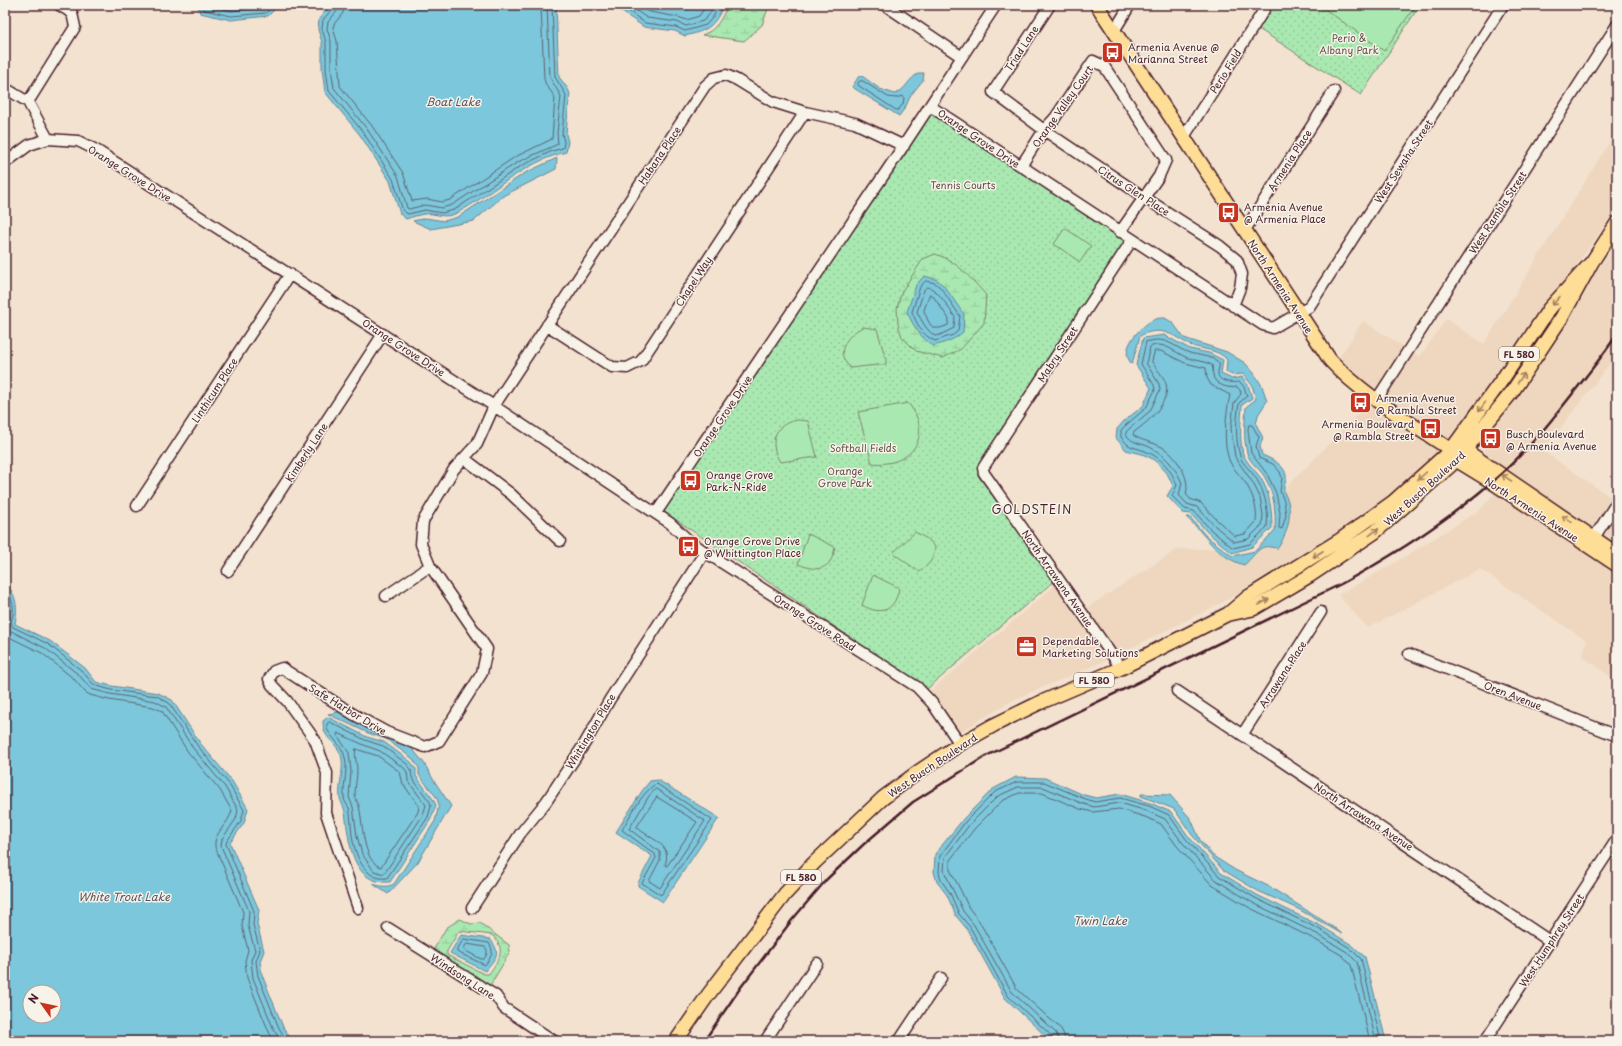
<svg xmlns="http://www.w3.org/2000/svg" width="1622" height="1046" font-family="'Playpen Sans',sans-serif">
	<defs>
		<pattern id="green-dots" width="8" height="8" patternUnits="userSpaceOnUse"><rect width="8" height="8" fill="#a9e9b1"/><path d="M2 2h.1M6 6h.1" fill="none" stroke="#93c798" stroke-width="1.8" stroke-linecap="round"/></pattern>
		<pattern id="wetland-marsh" width="20" height="14" patternUnits="userSpaceOnUse"><rect width="20" height="14" fill="#a9e9b1"/><path d="M1 5h8M5 5V1M11 12h8M15 12V8" fill="none" stroke="#93c798"/></pattern>
	</defs>
	<rect width="100%" height="100%" fill="#f2e2cf"/>
	<filter id="ink" filterUnits="userSpaceOnUse"><feTurbulence type="fractalNoise" baseFrequency=".025" numOctaves="2"/><feDisplacementMap in="SourceGraphic" scale="8" xChannelSelector="R" yChannelSelector="G"/><feConvolveMatrix kernelMatrix="1 2 1 2 8 2 1 2 1" color-interpolation-filters="sRGB"/></filter>
	<g filter="url(#ink)">
		<path fill="#eed7be" d="M1617,130V208L1467,420L1447,442L1383,399L1412,352L1420,357L1446,319L1484,344Z
			M1617,243V350L1607,367L1543,451L1613,499L1593,531L1487,459L1482,441L1581,293Z
			M1363,321L1404,347L1375,393L1337,361Z
			M1371,401L1441,449L1427,464L1389,499L1294,564L1215,606L1117,655L1085,609L1178,549H1214L1233,562L1250,561L1259,550L1264,547L1278,548L1287,500L1283,491Z
			M1497,490L1617,570V681L1582,656L1587,641L1480,569L1368,628L1338,595L1388,567L1480,510Z
			M1617,511V549L1600,537Z
			M1057,584L1109,659L1013,700L958,733L928,693Z"/>
		<path fill="url(#green-dots)" stroke="#7a846e" d="M1267,5H1420L1361,95L1254,26Z
			M930,112L1126,242L977,474L1054,581L927,689L663,511Z"/>
		<path fill="url(#wetland-marsh)" stroke="#7a846e" fill-rule="evenodd" d="M728,5H768L769,6L762,25L744,41L702,35C717,30 721,19 728,5Z
			M935,254C957,260 971,279 986,295L984,323L961,349L943,358L916,351L902,337L898,324L897,308L902,291L923,259Z
			M460,919L471,924L480,923L509,945L510,952L491,984L487,986L433,951L446,928ZM459,931L492,935C507,950 499,959 489,974H484L447,955V951Z"/>
		<path fill="#a9e9b1" stroke="#7a846e" d="M1319,5H1416L1384,51Z
			M1065,228L1091,246L1080,262L1054,244Z
			M863,327L877,329L886,360V364L850,368C848,365 844,361 843,357C840,344 852,332 863,327Z
			M908,403C935,435 911,468 872,463L858,412Z
			M798,420L808,421L817,457L780,462C768,443 774,423 798,420Z
			M915,532L929,540L935,547C935,557 928,568 918,571L893,553Z
			M808,534L835,547C831,571 818,572 798,564Z
			M873,575L899,588C895,611 881,616 862,605Z"/>
		<path fill="#7bc7db" stroke="#678495" fill-rule="evenodd" d="M198,5H279L268,16L231,20L200,13Z
			M330,5H556L559,77L568,89L570,94L568,110L566,134L568,142L566,152C524,162 494,193 457,213C443,220 436,212 424,214C418,215 412,217 406,219L400,214L390,181L360,135L325,92L322,69V42L318,30L319,19Z
			M617,5H724C713,28 708,30 685,36L675,31L644,27L619,10Z
			M920,73H924L923,80L911,95L905,108L899,116L852,87L859,76H862L880,89L895,94C906,90 909,77 920,73Z
			M557,158L556,169L503,196L474,221L431,229L413,221L426,218L444,221L458,217L525,173Z
			M924,276C928,277 933,278 937,280C945,284 957,306 964,314L963,332C954,340 945,343 933,346C920,337 914,327 907,312L916,285Z
			M1165,318L1173,323L1184,338L1227,352L1245,363L1254,373L1262,386L1267,401L1258,415L1256,424L1263,438L1260,446L1262,455C1272,459 1288,466 1286,480C1285,484 1283,488 1284,492C1285,495 1287,498 1288,501C1292,518 1287,533 1278,548C1274,548 1268,546 1264,547C1257,549 1251,560 1244,565C1214,556 1207,535 1186,517H1190L1205,535L1232,556L1255,551L1275,530C1276,511 1274,492 1264,476C1259,468 1249,462 1247,453C1243,438 1245,422 1246,407L1256,399L1252,385L1243,374L1232,375L1226,372L1227,360C1219,349 1202,350 1190,345C1182,341 1173,334 1164,332C1157,330 1146,332 1140,336L1132,364C1117,350 1141,325 1155,319C1158,318 1162,318 1165,318Z
			M1164,335L1190,349L1209,353L1223,360L1221,374L1232,379L1242,377L1248,385L1252,398L1242,405C1241,421 1239,438 1243,454C1246,462 1255,470 1260,477C1270,492 1272,511 1272,528L1252,547L1232,553L1207,532L1191,514L1183,513L1167,496L1173,486L1167,473L1155,460L1142,454L1126,450L1116,438L1117,429L1124,421L1143,406L1151,388L1136,365L1143,338Z
			M5,582C17,596 18,607 15,624L50,641L85,668L96,682L112,686L158,693L172,700L200,743L232,781L248,809L244,823L230,843L259,910L257,924L264,951L260,961L262,975L283,1027L292,1041H5ZM30,992H54V1016H30Z
			M339,712L358,719L410,746L424,763L433,779L451,806L418,862L388,894L373,884C379,886 387,888 394,884L435,821L439,805L437,798L419,775V768L413,759L386,739L368,733L328,714Z
			M328,717L367,737L384,742L411,762L416,769V776L433,799L436,805L431,819L390,882C351,885 349,841 345,812C344,807 341,803 340,798C338,784 345,769 341,755C336,741 322,739 323,721Z
			M1016,777L1045,778L1084,795L1096,798L1120,794L1150,803L1171,812L1189,837L1221,873L1257,895L1321,926L1352,945L1365,957L1386,1041H1051L1005,998L967,929L956,916L947,895L937,882L934,872L935,854L964,818L993,789Z
			M658,780L719,818L663,902L638,886V883L652,856L616,832L642,791L650,781Z
			M1141,794L1170,795L1191,819L1200,840L1213,856L1235,870L1270,887L1336,929L1342,934L1298,909L1258,891L1223,870L1192,835L1174,809L1141,796Z
			M461,935L490,939C502,954 496,957 485,971L450,953Z"/>
		<g fill="none" stroke-linecap="round" stroke-linejoin="round">
			<path stroke="#5e6271" stroke-width="1" d="M202,5L204,10L231,16L266,13L274,5
				M207,5L231,11L263,8L266,5
				M333,5L332,9L323,20L322,29L326,42V69L329,91L363,132L393,179L403,211L408,214L425,210L442,213L454,210L521,166L552,151L563,148L564,142L562,134L566,95L555,77L552,5
				M338,5L337,11L328,22L327,29L331,41V68L334,88L367,129L398,176L407,208L409,209L425,205L442,208L452,205L518,162L558,144L557,133L561,96L550,78L547,5
				M344,5L343,13L334,24L333,28L337,41L340,86L372,126L403,173L412,201L427,199L442,202L450,200L515,157L552,139L555,97L546,85L544,79L541,5
				M621,5L623,7L645,23L676,27L685,31L706,25L713,17L719,5
				M628,5L647,18L677,22L686,26L703,21L709,15L714,5
				M639,5L650,12L678,17L687,20L699,16L707,5
				M860,81H863L888,97L895,98L903,96L904,98L903,104L898,110H896L859,86L858,84Z
				M926,281L935,283L941,288L960,316L958,331L953,335L935,341C922,335 917,324 912,312L920,287Z
				M927,287C938,288 948,308 955,317L954,328L940,335L935,336C926,330 922,321 917,312L924,290Z
				M930,294L933,296L949,319L948,325C931,333 930,325 924,311Z
				M1156,340C1169,339 1177,349 1190,353C1196,355 1216,357 1219,363C1220,365 1218,370 1218,372C1217,383 1233,383 1240,382L1244,387L1247,396L1239,403C1236,420 1235,439 1240,456C1241,462 1249,469 1253,474C1264,488 1269,508 1267,527L1250,544L1233,548L1210,529L1194,511L1185,509L1172,496L1177,485C1171,469 1161,457 1145,451C1132,446 1130,449 1121,437V430L1126,425L1146,408L1155,390L1154,385L1141,364L1146,342Z
				M1156,345C1168,344 1177,354 1188,358C1196,361 1204,361 1212,365C1213,368 1212,371 1213,375C1214,385 1229,389 1237,387L1240,390L1241,394L1234,403L1231,429L1235,457L1253,483L1260,497L1263,515L1262,525L1248,539L1234,542L1214,525L1197,507L1187,504L1179,495L1182,483C1175,466 1163,452 1145,445C1137,443 1132,442 1126,435V432L1130,428L1150,411L1160,390L1159,384L1146,363L1150,347Z
				M1155,351H1161L1185,363L1206,368L1207,378L1211,385L1230,395C1226,413 1222,444 1230,462C1232,467 1237,472 1241,477C1251,489 1258,506 1256,522L1245,534L1235,536L1218,521L1201,503L1190,499L1186,494C1191,478 1176,455 1162,447C1153,442 1141,441 1133,435L1134,432C1147,423 1171,402 1166,384C1164,376 1156,369 1152,362Z
				M1249,425H1252L1259,437L1256,446L1259,458L1273,464L1280,472L1282,478L1280,491L1284,501L1286,515L1282,529L1279,528L1280,513L1276,493L1267,474L1251,453L1248,430Z
				M5,588C11,594 14,606 13,614C12,619 10,622 13,627L48,644L82,671L94,685L111,690L157,696L169,703L197,745L229,784L244,810L241,821L227,841L226,844L254,911L253,925L260,950L256,961L258,976L279,1028L287,1041
				M5,596L8,612L6,624L9,630L45,648L79,675L91,689L110,694L155,701L166,707L193,748L225,787L238,810L236,819L222,839L221,846L249,911L248,926L255,950L251,960L253,978L274,1030L281,1041
				M5,635L42,653L74,679L85,692L90,695L109,700L153,707L162,711L188,752L220,790L232,811C228,825 213,833 215,847L243,912L242,926L248,950L245,961L247,978L269,1032L274,1041
				M330,722L365,740L383,746L408,765L411,770L412,778L430,802L431,806L428,817L387,878C365,881 355,855 352,836C351,827 351,817 349,808C347,804 344,802 344,797C343,783 349,768 344,754C341,745 331,737 327,729V724Z
				M338,733L364,745L380,751L404,768L407,772L408,781L426,805L423,815L384,874L374,871L362,854L357,836L353,807L349,797L351,771L349,753L337,735Z
				M356,749L378,756L400,772L403,784L419,806L418,812L381,867C362,862 363,821 359,806C358,802 355,799 355,795C355,786 357,778 357,770C357,763 354,755 356,749Z
				M657,784L712,820L661,895L642,883L656,858L655,854L622,830C628,819 646,786 657,784Z
				M656,789L705,821L660,888L649,881L660,860V852L629,829L649,796Z
				M657,797L697,822L667,866L665,865C673,842 649,840 637,827Z
				M464,939L489,943C495,952 491,957 485,965L457,952V950Z
				M467,944L485,947L487,950V954L484,959H481L464,950V948Z
				M1054,1041L1052,1036L1008,996L970,927L959,914L950,893L941,880L939,872L940,856L966,821L995,792L1017,782H1044L1083,798L1095,802L1120,798L1149,806L1169,815L1186,839L1219,876L1255,898L1319,929L1350,948L1361,959L1381,1041
				M1059,1041L1056,1033L1012,992L974,925L963,911L944,871L945,857L970,824L998,796L1018,787H1043L1081,803L1094,807L1120,803L1147,811L1165,819L1182,842L1216,880L1253,903L1317,934L1347,952L1357,962L1376,1041
				M1065,1041L1064,1035L1061,1029L1017,989L979,921L969,908L960,889L950,870V860L975,828L1002,801L1019,793H1042L1080,809L1093,812L1119,809L1145,817L1161,824L1177,846L1212,885L1250,908L1314,939L1343,956L1351,965L1370,1041"/>
			<defs>
				<path id="minor" d="M885,5L962,57
					M1050,5L993,92L1044,130L1142,196L1220,246L1237,260L1242,274L1240,288L1233,306
					M1114,31L1130,5
					M5,88L28,102L48,139
					M28,102L75,27L72,13L59,5
					M930,106L1263,325L1273,328L1309,307L1503,5
					M1184,137L1267,5
					M5,163L29,145L48,139L78,141L96,150L494,406L670,523L687,539L705,552L917,687L932,703L960,744
					M1021,166L1044,130L1055,118L1093,61L1104,66L1166,160L1159,176L1120,232
					M1245,230L1334,91
					M547,325L612,367L627,368L641,361L805,112
					M1377,399L1617,25
					M465,459L511,494L560,541
					M137,506L290,274
					M656,513L902,148L996,5
					M1590,544L1617,502
					M228,571L383,334
					M386,596L430,566
					M1409,654L1617,736
					M1121,668L984,473L983,468L1132,240
					M1177,691L1551,942
					M1242,735L1321,612
					M358,908L326,813L327,773L315,740L287,701L272,685L269,679L274,671L282,668L353,714L386,732L425,747L439,741L482,673L487,649L430,566L421,544L423,521L454,469L477,444L494,406L705,86L714,78L726,75L737,80L773,102L805,112L855,123L904,146
					M472,908L520,834L546,802L585,743L610,699L705,552
					M388,928L496,996L504,1008L554,1041
					M765,1041L817,963
					M899,1041L941,978
					M1485,1041L1617,839"/>
				<path id="major" d="M1097,5L1330,360C1361,394 1412,424 1451,450L1456,460L1492,482L1617,565
					M1457,450H1465L1617,554
					M1230,614L1253,609L1309,576L1375,532L1450,466L1465,450L1512,392L1562,317L1592,262L1617,223
					M676,1041L708,995L785,894L814,863L883,798L918,772L960,744L994,725L1037,704L1121,668L1228,614L1248,597L1340,540L1393,502L1451,450L1504,377L1549,309L1592,262"/>
			</defs>
			<use href="#minor" stroke="#4a1f2b" stroke-width="13"/>
			<use href="#major" stroke="#4a1f2b" stroke-width="16"/>
			<use href="#minor" stroke="#f7f3e8" stroke-width="10"/>
			<use href="#major" stroke="#fedd96" stroke-width="13"/>
			<path stroke="#4a1f2b" stroke-width="2.5" d="M704,1041L741,987L792,920L827,879L864,844L913,802L986,756L1341,584C1398,553 1453,517 1501,474C1531,447 1556,415 1581,383C1593,367 1606,352 1617,334"/>
		</g>
		<defs><path id="oneway-shaft" d="M-6 0H5M1.5-3L5.5 0L1.5 3" fill="none" stroke-width="1.6" stroke-linecap="round" stroke-linejoin="round"/></defs>
		<g stroke="#a47e60">
			<use href="#oneway-shaft" transform="translate(1556 301) rotate(132)"/>
			<use href="#oneway-shaft" transform="translate(1521 378) rotate(-56)"/>
			<use href="#oneway-shaft" transform="translate(1482 407) rotate(126)"/>
			<use href="#oneway-shaft" transform="translate(1422 476) rotate(138)"/>
			<use href="#oneway-shaft" transform="translate(1507 478) rotate(-146)"/>
			<use href="#oneway-shaft" transform="translate(1567 519) rotate(-146)"/>
			<use href="#oneway-shaft" transform="translate(1374 532) rotate(-37)"/>
			<use href="#oneway-shaft" transform="translate(1318 554) rotate(147)"/>
			<use href="#oneway-shaft" transform="translate(1264 602) rotate(-30)"/>
		</g>
	</g>
	<defs>
		<symbol id="bus-square" viewBox="-11 -11 22 22"><rect x="-9" y="-9" width="18" height="18" rx="4" fill="#c8321e" stroke="#f7f3e8"/><path d="M-5-6H5V4H4V6H2V4H-2V6H-4V4H-5ZM-3.5-4V0h7V-4ZM-3.5 1.2v1.5H-2V1.2ZM2 1.2v1.5H3.5V1.2Z" fill="#fff"/></symbol>
		<symbol id="office-square" viewBox="-11 -11 22 22"><rect x="-9" y="-9" width="18" height="18" rx="4" fill="#c8321e" stroke="#f7f3e8"/><path d="M-6-3h4V-5.5h4V-3h4V5H-6ZM-1-4.5V-3h2v-1.5ZM-6 0V1H6V0Z" fill="#fff"/></symbol>
	</defs>
	<g fill-rule="evenodd">
		<use href="#bus-square" x="1100" y="40" width="25" height="25"/>
		<use href="#bus-square" x="1216" y="200" width="25" height="25"/>
		<use href="#bus-square" x="1348" y="390" width="25" height="25"/>
		<use href="#bus-square" x="1418" y="416" width="25" height="25"/>
		<use href="#bus-square" x="1478" y="426" width="25" height="25"/>
		<use href="#bus-square" x="678" y="468" width="25" height="25"/>
		<use href="#bus-square" x="676" y="534" width="25" height="25"/>
		<use href="#office-square" x="1014" y="634" width="25" height="25"/>
	</g>
	<g text-anchor="middle" dominant-baseline="central" stroke-width="3" stroke-linejoin="round" paint-order="stroke">
		<g fill="#f7f3e8" stroke="#7e5f64" stroke-width="1">
			<rect x="1499" y="347" width="40" height="14" rx="3"/>
			<rect x="1074" y="673" width="40" height="14" rx="3"/>
			<rect x="781" y="870" width="40" height="14" rx="3"/>
		</g>
		<g font-size="9" font-weight="bold" fill="#4a1f2b">
			<text x="1519" y="354">FL 580</text>
			<text x="1094" y="680">FL 580</text>
			<text x="801" y="877">FL 580</text>
		</g>
		<g font-size="10" fill="#62524c" stroke="#f7f3e8">
			<text x="1349" y="37">Perio &amp;<tspan x="1349" dy="12">Albany Park</tspan></text>
			<text x="963" y="184">Tennis Courts</text>
			<text x="863" y="447">Softball Fields</text>
			<text x="845" y="470">Orange<tspan x="845" dy="12">Grove Park</tspan></text>
		</g>
		<g font-size="10" fill="#4a1f2b" stroke="#f7f3e8" text-anchor="start">
			<text x="1128" y="46">Armenia Avenue @<tspan x="1128" dy="12">Marianna Street</tspan></text>
			<text x="1244" y="206">Armenia Avenue<tspan x="1244" dy="12">@ Armenia Place</tspan></text>
			<text x="1376" y="397">Armenia Avenue<tspan x="1376" dy="12">@ Rambla Street</tspan></text>
			<text x="1414" y="423" text-anchor="end">Armenia Boulevard<tspan x="1414" dy="12">@ Rambla Street</tspan></text>
			<text x="1506" y="433">Busch Boulevard<tspan x="1506" dy="12">@ Armenia Avenue</tspan></text>
			<text x="706" y="474">Orange Grove<tspan x="706" dy="12">Park-N-Ride</tspan></text>
			<text x="704" y="540">Orange Grove Drive<tspan x="704" dy="12">@ Whittington Place</tspan></text>
			<text x="1042" y="640">Dependable<tspan x="1042" dy="12">Marketing Solutions</tspan></text>
		</g>
		<g font-size="10" fill="#4a1f2b" stroke="#f7f3e8">
			<text transform="translate(1021 48) rotate(-57)">Triad Lane</text>
			<text transform="translate(1225 71) rotate(-58)">Perio Field</text>
			<text transform="translate(1062 106) rotate(-55)">Orange Valley Court</text>
			<text transform="translate(979 138) rotate(34)">Orange Grove Drive</text>
			<text transform="translate(659 155) rotate(-56)">Habana Place</text>
			<text transform="translate(1289 160) rotate(-57)">Armenia Place</text>
			<text transform="translate(1403 161) rotate(-57)">West Sewaha Street</text>
			<text transform="translate(130 173) rotate(32)">Orange Grove Drive</text>
			<text transform="translate(1134 190) rotate(33)">Citrus Glen Place</text>
			<text transform="translate(1497 212) rotate(-57)">West Rambla Street</text>
			<text transform="translate(693 281) rotate(-57)">Chapel Way</text>
			<text transform="translate(1281 286) rotate(57)">North Armenia Avenue</text>
			<text transform="translate(404 347) rotate(33)">Orange Grove Drive</text>
			<text transform="translate(1057 354) rotate(-57)">Mabry Street</text>
			<text transform="translate(214 390) rotate(-57)">Linthicum Place</text>
			<text transform="translate(722 416) rotate(-56)">Orange Grove Drive</text>
			<text transform="translate(306 452) rotate(-57)">Kimberly Lane</text>
			<text transform="translate(1424 488) rotate(-42)">West Busch Boulevard</text>
			<text transform="translate(1532 509) rotate(33)">North Armenia Avenue</text>
			<text transform="translate(1058 578) rotate(55)">North Arrawana Avenue</text>
			<text transform="translate(815 622) rotate(33)">Orange Grove Road</text>
			<text transform="translate(1282 674) rotate(-57)">Arrawana Place</text>
			<text transform="translate(1513 695) rotate(21)">Oren Avenue</text>
			<text transform="translate(348 709) rotate(31)">Safe Harbor Drive</text>
			<text transform="translate(590 731) rotate(-59)">Whittington Place</text>
			<text transform="translate(932 765) rotate(-34)">West Busch Boulevard</text>
			<text transform="translate(1364 816) rotate(33)">North Arrawana Avenue</text>
			<text transform="translate(1551 940) rotate(-57)">West Humphrey Street</text>
			<text transform="translate(463 976) rotate(33)">Windsong Lane</text>
		</g>
		<g font-size="11" font-style="italic" fill="#595160" stroke="#f7f3e8">
			<text x="453" y="101">Boat Lake</text>
			<text x="124" y="896">White Trout Lake</text>
			<text x="1100" y="920">Twin Lake</text>
		</g>
		<g font-size="12" letter-spacing="1" fill="#4a1f2b" stroke="#f7f3e8">
			<text x="1032" y="509">GOLDSTEIN</text>
		</g>
	</g>
	<rect width="1622" height="1046" fill="none" stroke="#f7f3e8" stroke-width="20"/>
	<rect x="10" y="10" width="1602" height="1026" fill="none" stroke="#4a1f2b" stroke-width="1.5" filter="url(#ink)"/>
	<g transform="translate(42 1004) rotate(303)"><circle r="19" fill="#f7f3e8" stroke="#b29e9c"/>
	<path d="M0-3L7 15L0 10L-7 15Z" fill="#c8321e"/>
	<text y="-6" font-size="11" font-weight="bold" text-anchor="middle" fill="#4a1f2b">N</text>
	</g>
</svg>
